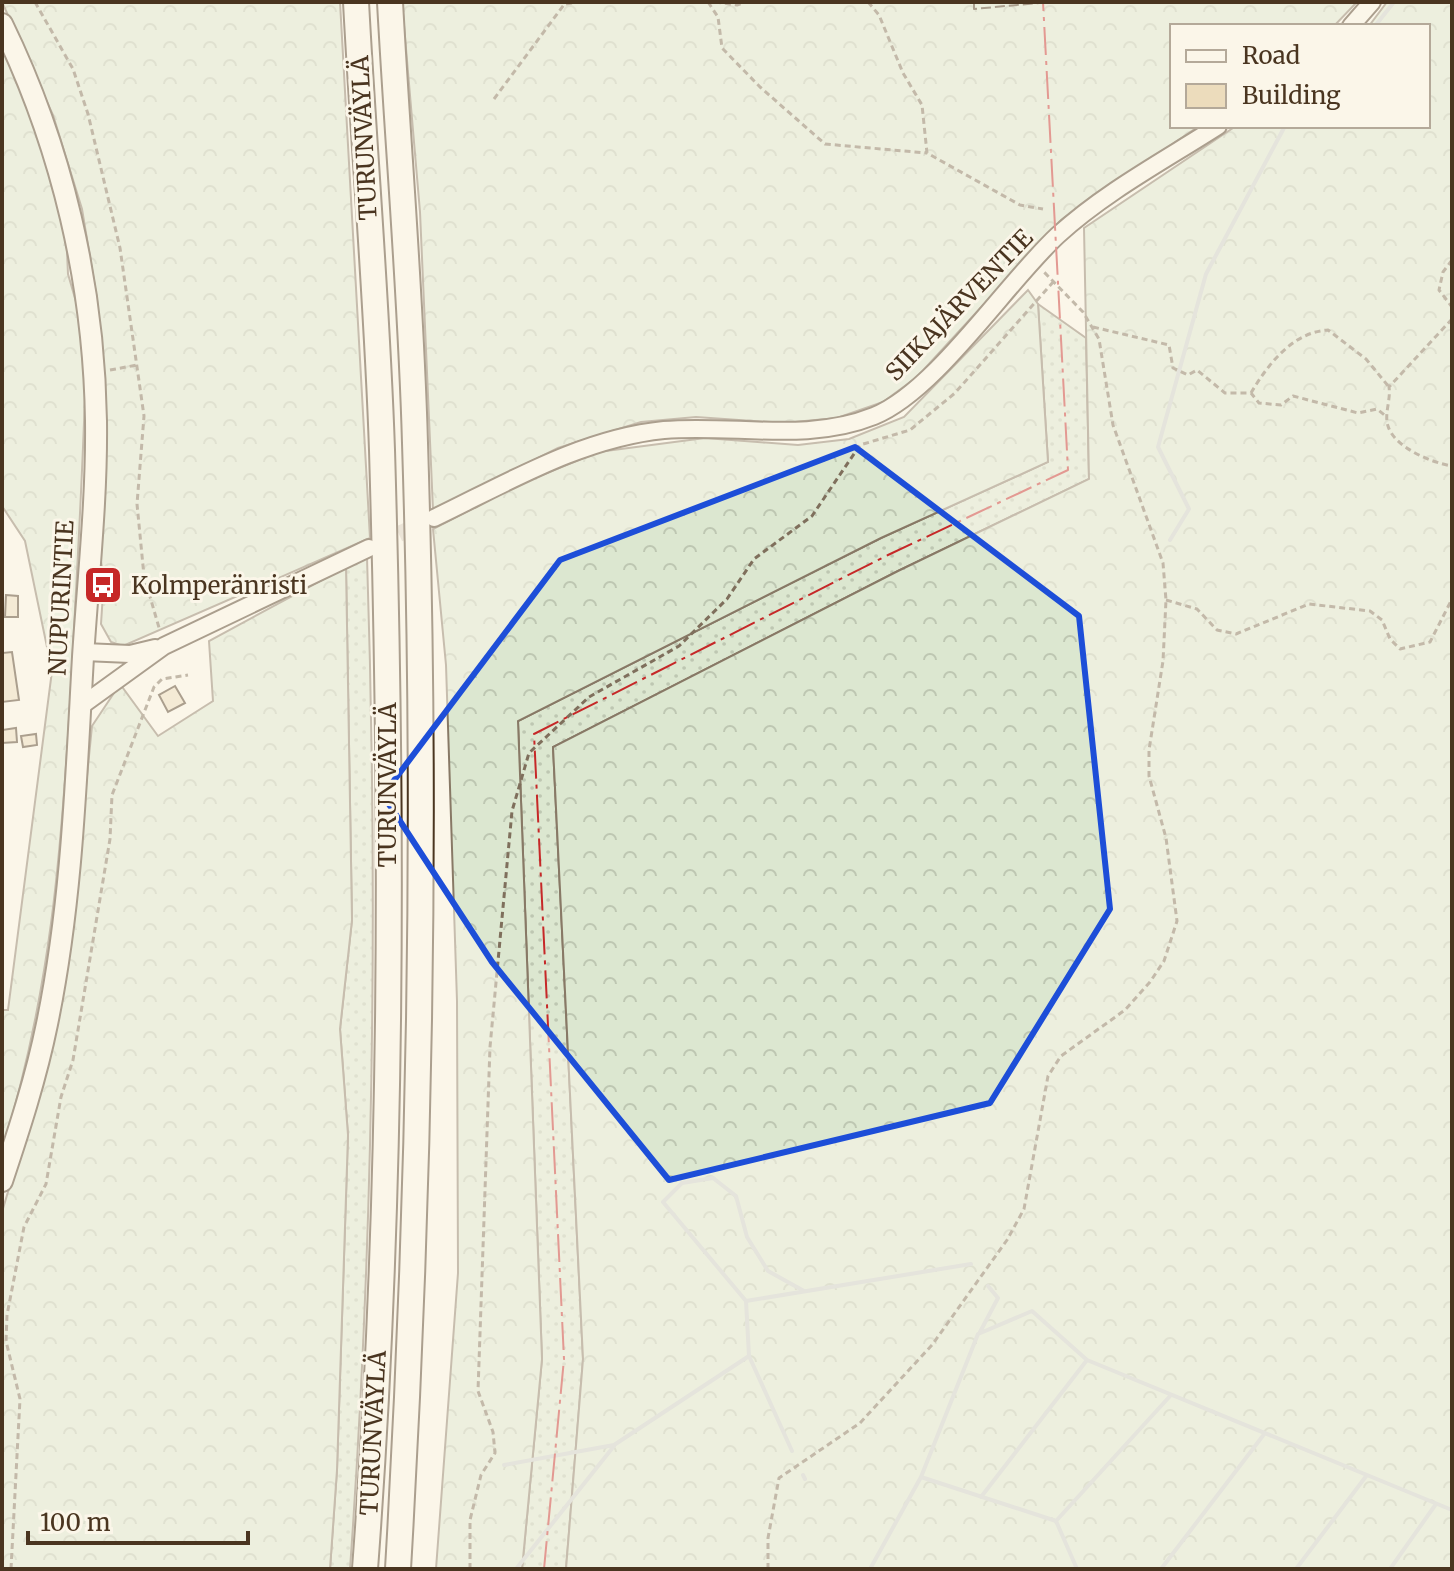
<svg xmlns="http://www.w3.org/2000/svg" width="1454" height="1571" font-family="Merriweather,serif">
	<defs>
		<pattern id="grass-dots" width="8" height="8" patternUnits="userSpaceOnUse" patternTransform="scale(2)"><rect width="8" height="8" fill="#dce7d0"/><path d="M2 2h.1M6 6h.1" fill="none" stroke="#bec7b2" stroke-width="1.8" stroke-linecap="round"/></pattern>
		<pattern id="forest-crowns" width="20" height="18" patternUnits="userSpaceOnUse" patternTransform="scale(2)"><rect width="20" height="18" fill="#dce7d0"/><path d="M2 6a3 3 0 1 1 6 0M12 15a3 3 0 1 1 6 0" fill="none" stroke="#bec7b2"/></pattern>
	</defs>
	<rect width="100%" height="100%" fill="#fbf6e9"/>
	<path fill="url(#grass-dots)" stroke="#887966" stroke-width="2" d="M1038,304L1086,338L1089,479L898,571L553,747L583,1359L566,1569H522L542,1359L518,721L881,538L1048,462Z
		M367,557C378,894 374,1233 350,1569H330L337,1470L348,1135L340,1029L352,920L346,567Z"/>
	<path fill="url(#forest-crowns)" stroke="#887966" stroke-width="2" d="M2,2H340L370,538L123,646L111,642L101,624L104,578L97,540L101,361L97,299L82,209L53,115Z
		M402,2H1357L1334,26H1172V126H1199L1061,220L917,377L883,402L837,418L783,423L696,417L641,422L558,448L433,510L420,212Z
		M1387,2H1452V1569H566L583,1359L553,747L898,571L1089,479L1084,228L1236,126H1428V26H1369Z
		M2,46L16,72L44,151L66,230L68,274L81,319L85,394C82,491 76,588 71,685C62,847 51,994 2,1150V1010H8L52,671L25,541L2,506Z
		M1028,290L1038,304L1048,462L881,538L518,721L542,1359L522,1569H436L458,1273L457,1001L446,665L433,529L520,484L598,452L705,438L798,445L849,439L904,417Z
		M346,567L352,920L340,1029L348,1135L337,1470L330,1569H2V1212L43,1074L78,867L92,726L120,684L158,736L213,701L209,641Z"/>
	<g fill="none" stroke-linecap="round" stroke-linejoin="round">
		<path stroke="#c9cecd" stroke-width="4" d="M1375,26L1394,2
			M1170,540L1189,509L1158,447L1206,274L1285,126
			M804,1291L768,1271L747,1237L736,1196L713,1178L682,1183L663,1202L746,1301L971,1264
			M746,1301L749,1356L792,1451
			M980,1332L998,1298L988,1286
			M504,1465L614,1445L749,1356
			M803,1475L805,1479
			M981,1497L1087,1360
			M1056,1521L1171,1395
			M516,1569L614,1446
			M870,1569L921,1477
			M1077,1569L1056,1521L921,1477L978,1334L1032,1311L1087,1360L1452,1510
			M1161,1569L1265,1433
			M1296,1569L1367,1475
			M1390,1569L1436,1504"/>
	</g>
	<path fill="#ecdcbc" stroke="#4a3520" stroke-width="2" d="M6,595L18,596V617H5Z
		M2,643L3,653L12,652L19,700L2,702Z
		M175,686L185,703L168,712L159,695Z
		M16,728L17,742L2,743V730Z
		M36,734L37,745L23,747L21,736Z"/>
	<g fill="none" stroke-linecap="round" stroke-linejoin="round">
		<path stroke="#d8cfc1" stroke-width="16" stroke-dasharray="16 8" stroke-linecap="butt" d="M377,544L425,522"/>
		<defs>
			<path id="minor" d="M1351,26L1372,2
				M434,518C507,483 582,438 664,430C734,424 807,443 874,416C936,391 1006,283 1058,235C1105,192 1165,160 1218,126
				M84,652L130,654L155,648
				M81,706L164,646L369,548"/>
			<path id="major" d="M2,24C62,147 94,284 96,421C97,500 88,579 83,657C76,780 72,903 47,1024C36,1078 19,1130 2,1181"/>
			<path id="highway" d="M356,2C364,151 377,301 382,450C393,823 393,1198 365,1569
				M390,2C398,149 411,296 415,443C427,818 420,1194 398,1569"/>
		</defs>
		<use href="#minor" stroke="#4a3520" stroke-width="20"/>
		<use href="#major" stroke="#4a3520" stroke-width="24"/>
		<use href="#highway" stroke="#4a3520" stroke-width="28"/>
		<path stroke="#7f6f5c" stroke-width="3" stroke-dasharray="6 4" stroke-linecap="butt" d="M35,2L73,69L88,114L120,248L144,416L137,504L144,576L160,631
			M708,2L718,17L722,48L760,87L825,144L927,153
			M715,2L737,5L746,2
			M868,2L879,15L903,73L922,105L927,153L1020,205L1043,209
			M566,4L577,2
			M494,99L566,2
			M1452,260L1443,272L1439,290L1452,307
			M1452,319L1389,387C1391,400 1384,414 1388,426C1394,447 1432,463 1452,466
			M1093,327L1169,345L1173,368L1188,375L1197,370L1225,393H1251L1259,403L1281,405L1293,396L1358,413L1377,409L1387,417
			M110,370L137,365
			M1251,393C1268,364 1293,332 1328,330L1366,359L1389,387
			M1166,600L1197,609L1217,630L1236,634L1309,604L1370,611L1382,620L1390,639L1400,649L1430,642L1452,599
			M11,1569L20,1399L6,1341L7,1315L24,1227L46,1184L61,1097L73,1060L110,839L112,795L154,687L162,679L188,675
			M470,1569V1520L481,1475L495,1453L493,1432L478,1391L490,1047L512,811L529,753L589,697L679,646L727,599L754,559L812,516L860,445L910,430L955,393L1054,281
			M768,1569V1538L779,1478L860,1423L932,1345L1007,1240L1024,1209L1048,1076L1061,1056L1125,1010L1150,982L1164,961L1177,921L1166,838L1149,776V750L1163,661L1166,600L1163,563L1113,425L1099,339L1083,312L1044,272"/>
		<use href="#minor" stroke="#fbf6e9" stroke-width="16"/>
		<use href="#major" stroke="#fbf6e9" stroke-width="20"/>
		<use href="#highway" stroke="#fbf6e9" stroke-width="24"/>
		<path stroke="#4a3520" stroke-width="2" stroke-dasharray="10 4" stroke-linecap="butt" d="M974,2V9L1049,2"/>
		<path stroke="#c62828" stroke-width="2" stroke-dasharray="28 6 4 6" stroke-linecap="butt" d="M544,1569L564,1359L534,734L888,555L1068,470L1043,2"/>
	</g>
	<path d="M0 0H1454V1571H0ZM855,447L1079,616L1110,909L990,1103L669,1180L492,962L383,795L560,560Z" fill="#fbf6e9" fill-opacity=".55" fill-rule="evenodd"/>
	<path fill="none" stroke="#1d4ed8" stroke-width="6" stroke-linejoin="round" d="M855,447L1079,616L1110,909L990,1103L669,1180L492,962L383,795L560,560Z"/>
	<defs>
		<symbol id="bus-square" viewBox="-11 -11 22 22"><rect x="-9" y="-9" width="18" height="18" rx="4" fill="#c62828" stroke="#fbf6e9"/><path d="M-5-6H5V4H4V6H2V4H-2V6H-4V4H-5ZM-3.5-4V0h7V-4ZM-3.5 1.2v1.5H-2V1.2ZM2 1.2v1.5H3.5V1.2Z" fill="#fff"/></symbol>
	</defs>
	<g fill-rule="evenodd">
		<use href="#bus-square" x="81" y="563" width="44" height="44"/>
	</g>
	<g text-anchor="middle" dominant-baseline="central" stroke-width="6" stroke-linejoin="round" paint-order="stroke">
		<g font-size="24" fill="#4a3520" stroke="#fbf6e9">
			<text transform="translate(364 138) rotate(-93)">TURUNVÄYLÄ</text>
			<text transform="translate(959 305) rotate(-46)">SIIKAJÄRVENTIE</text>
			<text transform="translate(61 598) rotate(-87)">NUPURINTIE</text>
			<text transform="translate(387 785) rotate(-90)">TURUNVÄYLÄ</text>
			<text transform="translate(373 1433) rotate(-87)">TURUNVÄYLÄ</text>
		</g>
		<g font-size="24" fill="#4a3520" stroke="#fbf6e9" text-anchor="start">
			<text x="131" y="585">Kolmperänristi</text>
		</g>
	</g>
	<rect width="1454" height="1571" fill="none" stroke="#4a3520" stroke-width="8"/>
	<rect x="1170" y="24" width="260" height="104" fill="#fbf6e9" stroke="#b4a999" stroke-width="2"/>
	<rect x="1186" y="50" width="40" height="12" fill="#fbf6e9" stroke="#b4a999" stroke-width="2"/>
	<text x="1242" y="64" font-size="24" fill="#4a3520">Road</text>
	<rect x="1186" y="84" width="40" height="24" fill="#ecdcbc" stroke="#b4a999" stroke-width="2"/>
	<text x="1242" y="104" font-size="24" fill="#4a3520">Building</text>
	<path d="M28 1531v12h220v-12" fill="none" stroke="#4a3520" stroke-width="4"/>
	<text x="40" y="1531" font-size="24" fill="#4a3520" stroke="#fbf6e9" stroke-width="6" paint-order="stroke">100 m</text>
</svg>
